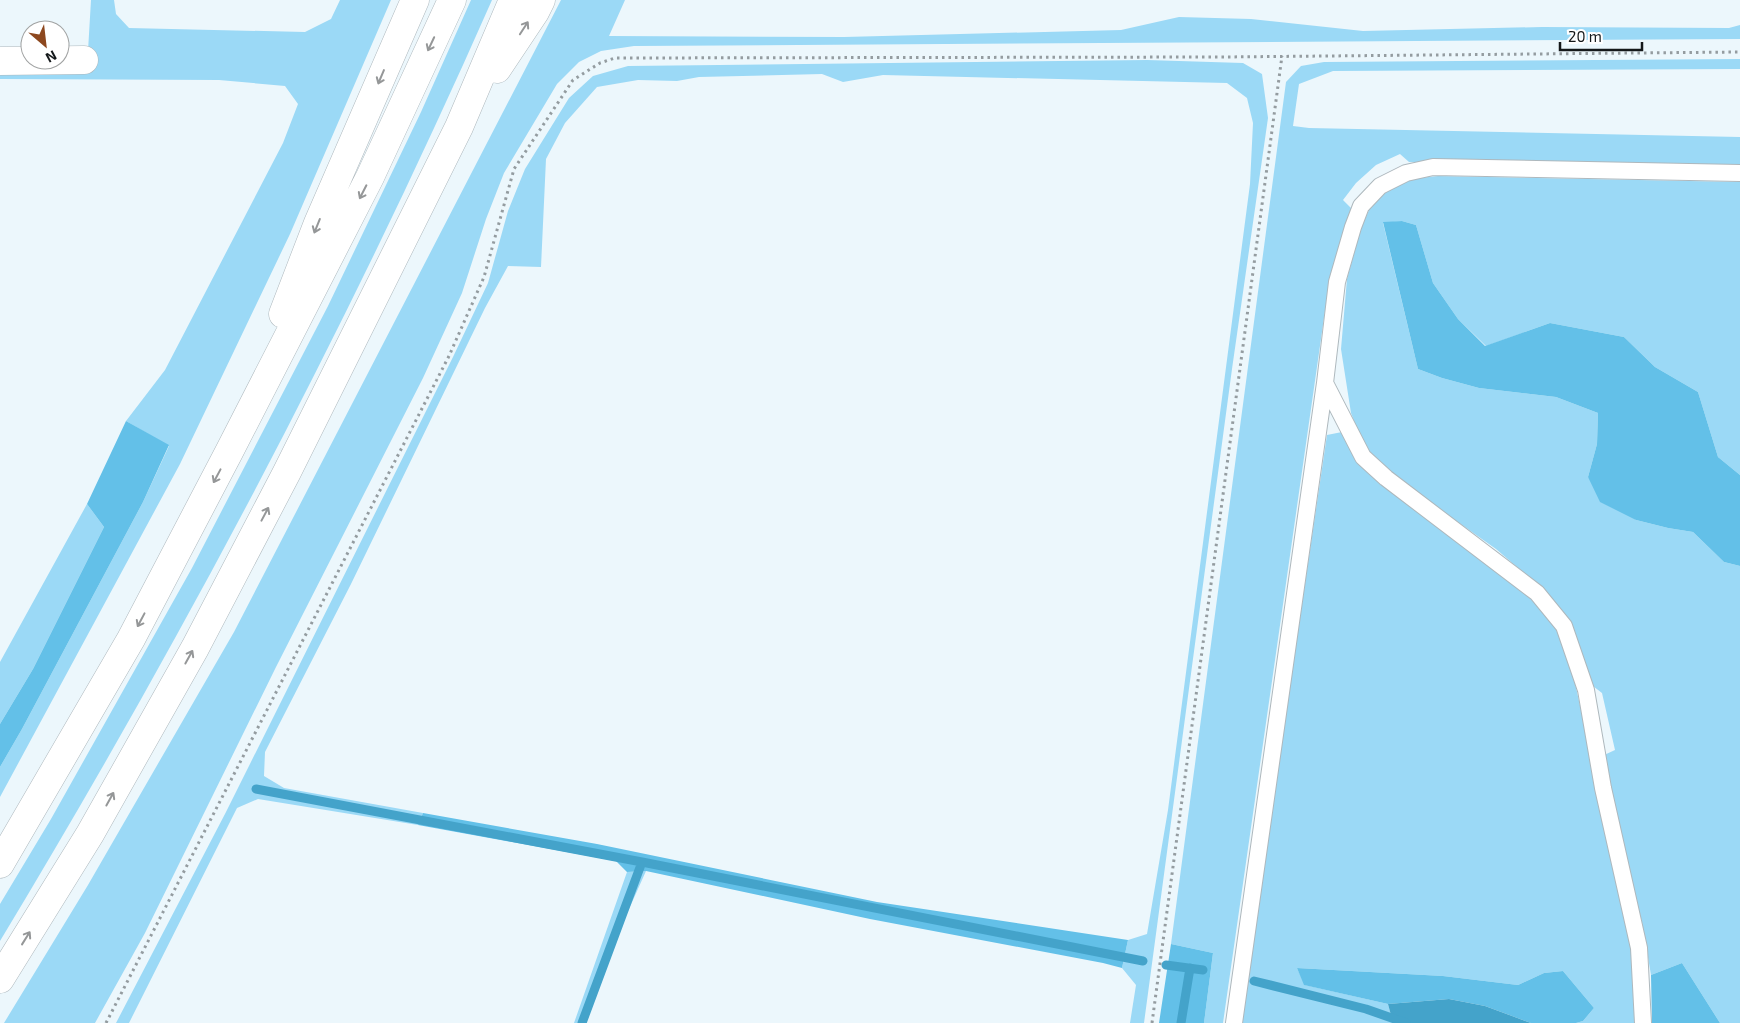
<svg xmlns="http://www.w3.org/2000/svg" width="1740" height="1023" font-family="'Exo 2',sans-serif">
	<rect width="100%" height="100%" fill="#ecf7fc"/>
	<path fill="#9bd9f6" d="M91,0H114L116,14L129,28L305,32L331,19L340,0H391L290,234L180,464L0,797V767L22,729L143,502L169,446L126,421L165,370L283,143L298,104L285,86L219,80L0,79V69L87,68Z
		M471,0H492C349,324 183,638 0,941V904L51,819L192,568L328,306L421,112Z
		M561,0H625L609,36L844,37L1121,30L1179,17L1251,19L1363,31L1542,27L1729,28L1740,25V39L634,46L601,51L579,62L557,84L504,173L486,219L462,293L423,378L276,667L145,933L95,1023H4L88,885L234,632Z
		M1740,59V69L1333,71L1299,84L1293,126L1309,128L1740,137V167L1409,162L1400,154L1376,165L1356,183L1343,200L1353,210L1330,276L1223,1023H1204L1213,953L1171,944L1286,82L1301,66L1324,62Z
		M1147,60L1243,63L1262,74L1268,118L1232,369L1144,1023H1130L1136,985L1122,968L1128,940L1147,934L1168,810L1250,184L1253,123L1247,98L1227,83L883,75L843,82L822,74L699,77L677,81L638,80L597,87L565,123L546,159L541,267L508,266L485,308L351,584L265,752L264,776L284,788L423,813L418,825L258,799L237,808L129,1023H116L226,812L453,357L488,283L508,211L525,169L569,98L593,76L628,66Z
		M1438,176L1740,182V475L1718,457L1698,392L1655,367L1624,337L1550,323L1486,346L1458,319L1433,283L1416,225L1402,221L1383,223L1418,369L1442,378L1479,388L1556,397L1598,413L1597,444L1588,477L1636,520L1668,528L1693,532L1724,562L1740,566V1023H1720L1682,963L1651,975L1642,922L1607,789L1602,756L1615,750L1602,693L1589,683L1576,635L1545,591L1496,549L1390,474L1365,449L1351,413L1341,349L1347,279L1361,228L1370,208L1387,190L1410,179Z
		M1342,432L1535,603L1555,627L1571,665L1632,939L1637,1023H1576L1583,1021L1594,1008L1563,971L1544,973L1518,985L1443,976L1297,968L1305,985L1388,1004L1393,1023H1240L1327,435Z
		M87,504L104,527L33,669L0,724V662Z
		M646,871L625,918L586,1023H574L627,872Z"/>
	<path fill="#63c0e8" d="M1402,221L1416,225L1433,283L1458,319L1485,346L1550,323L1624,337L1655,367L1698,392L1718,457L1740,475V566L1724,562L1693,532L1668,528L1636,520L1600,502L1588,477L1597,444L1598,413L1556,397L1479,388L1442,378L1418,369L1383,222Z
		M126,421L169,445L143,502L22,729L0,767V724L33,669L104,527L87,504Z
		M423,813L597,844L877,902L1128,940L1122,968L1103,963L870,919L646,871L627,872L616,861L418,825Z
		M1171,944L1213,953L1204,1023H1159Z
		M1682,963L1720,1023H1652L1651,975Z
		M1297,968L1443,976L1518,985L1544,973L1563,971L1594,1008L1583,1021L1576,1023H1531L1485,1006L1449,999L1388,1004L1304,985Z"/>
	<path fill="#44a3ca" d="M1449,999L1485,1006L1531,1023H1393L1388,1004Z"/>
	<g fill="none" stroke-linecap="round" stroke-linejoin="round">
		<path stroke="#44a3ca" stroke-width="9" d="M256,789L642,862L1143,961
			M1166,965L1203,970
			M1254,981L1366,1009L1406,1023
			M582,1023L642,862
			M1181,1023L1190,968"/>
		<defs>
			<path id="lane" d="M1325,383L1363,457L1386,478L1537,593L1564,626L1586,690L1603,788L1639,948L1643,1023
				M1234,1023L1325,383L1337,282L1353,227L1361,206L1380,186L1406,173L1433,167L1740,173"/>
			<path id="street" d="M0,61L84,60"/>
			<path id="highway" d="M497,69L535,12L541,0
				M283,314L318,223L415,0
				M0,864L131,639L229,452L370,177L452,0
				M0,979L90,834L195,648L287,472L459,127L513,0"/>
		</defs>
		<use href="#lane" stroke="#aeb8bd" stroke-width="18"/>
		<use href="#street" stroke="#aeb8bd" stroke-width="29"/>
		<use href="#highway" stroke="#aeb8bd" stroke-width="29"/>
		<path stroke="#949ca0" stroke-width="3" stroke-dasharray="2.5 4" stroke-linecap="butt" d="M106,1023L449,356L484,277L514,169L573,80L600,63L615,58L1224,57L1740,52
			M1152,1023L1282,56"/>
		<use href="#lane" stroke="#fff" stroke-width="16"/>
		<use href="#street" stroke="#fff" stroke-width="28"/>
		<use href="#highway" stroke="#fff" stroke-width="28"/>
	</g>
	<defs><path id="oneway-shaft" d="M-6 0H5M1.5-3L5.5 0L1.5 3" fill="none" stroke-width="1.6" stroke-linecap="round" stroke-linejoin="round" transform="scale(1.25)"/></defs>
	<g stroke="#959798">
		<use href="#oneway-shaft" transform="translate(524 28) rotate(-57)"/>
		<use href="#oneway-shaft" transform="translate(431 44) rotate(115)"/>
		<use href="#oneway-shaft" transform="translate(381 77) rotate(113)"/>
		<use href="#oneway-shaft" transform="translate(363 192) rotate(117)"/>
		<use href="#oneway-shaft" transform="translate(317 226) rotate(112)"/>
		<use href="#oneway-shaft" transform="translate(217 476) rotate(118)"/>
		<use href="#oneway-shaft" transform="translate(265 514) rotate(-62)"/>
		<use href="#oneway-shaft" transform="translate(141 620) rotate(118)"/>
		<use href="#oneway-shaft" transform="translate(189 657) rotate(-61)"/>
		<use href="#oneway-shaft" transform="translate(110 799) rotate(-61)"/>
		<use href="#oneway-shaft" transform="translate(26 938) rotate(-58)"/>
	</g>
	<g transform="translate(45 45) rotate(152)"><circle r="24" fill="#ffffff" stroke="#a1a3a3"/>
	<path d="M0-4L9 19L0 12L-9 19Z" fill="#8d481f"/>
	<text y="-8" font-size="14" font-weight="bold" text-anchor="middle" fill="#14181a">N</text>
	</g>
	<path d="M1560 42v8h82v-8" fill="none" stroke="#14181a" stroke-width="2.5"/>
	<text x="1568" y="42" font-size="15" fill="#14181a" stroke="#ffffff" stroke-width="4" paint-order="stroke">20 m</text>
</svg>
